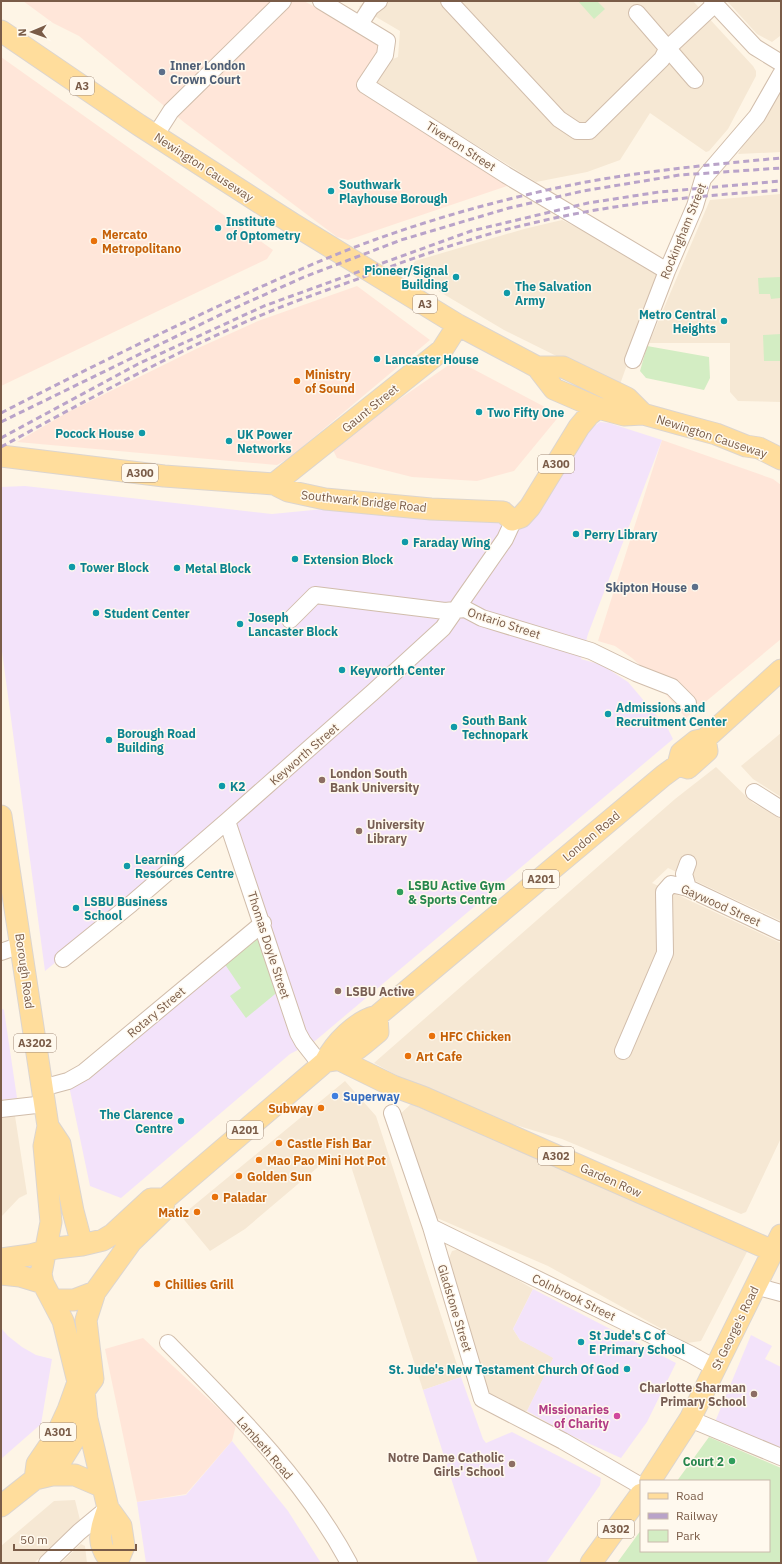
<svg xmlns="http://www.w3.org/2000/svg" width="782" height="1564" font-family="'IBM Plex Sans',sans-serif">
	<rect width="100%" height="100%" fill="#fef5e6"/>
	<path fill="#f6e8d4" d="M365,1H693L753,66L756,71V76L728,129L709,151L706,152L650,113L620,160L587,172L536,182L376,83L393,59L398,57L400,31L359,7Z
		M727,1H781L780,36L772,42L757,34Z
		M781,87V152L738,154L746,140Z
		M781,194V402L738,401L730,392V343H649L710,200Z
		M562,220L653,266L659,276L619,387L504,330L408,273L415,261L524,229Z
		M781,733V797L753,779L741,766Z
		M716,767L753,803L781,819V921L668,868L652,883L781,943V1138L746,1212L741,1214L562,1139L492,1118L425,1091L374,1063L675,799Z
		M345,1081L376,1116L461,1377L423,1390L349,1160L324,1162L245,1229L210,1251L181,1216Z
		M411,1104L749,1248L701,1341L687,1343L548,1266L437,1218L429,1210L398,1116Z
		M15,1116L27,1194L19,1198L1,1217V1118Z
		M463,1248L533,1289L513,1329L520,1340L554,1357L527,1411L519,1412L489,1395L447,1263L452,1251Z
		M75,1500L80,1520L34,1563H1V1546L54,1501Z
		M81,1544L85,1546L87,1563H61Z"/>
	<path fill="#ffe6d9" d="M23,1H304L376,40L380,53L364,91L507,186L348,240L337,237L185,123L79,36L53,23Z
		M1,57L273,250L267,259L1,386Z
		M357,286L430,340L289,458L277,465L17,442L68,412L196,349L258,321Z
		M456,360L560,415L514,471L477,481L412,477L337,458L333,450L388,407Z
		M662,440L773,479L781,485V639L686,718L646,671L632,658L615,646L598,641Z
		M143,1338L236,1425L232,1441L186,1494L137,1502L105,1349Z"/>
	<path fill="#f3e3fa" d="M600,422L609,423L662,440L588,634L581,659L602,665L628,682L668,729L673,739L315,1041L290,1054L121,1198L90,1186L68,1081L256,929L227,821L45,971L1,644V487L25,486L272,514L334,508L512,519L593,427Z
		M1,1008L4,1010L17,1098L1,1100Z
		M533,1289L676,1363L647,1422L621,1458L570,1435L527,1411L553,1358L520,1340L513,1329Z
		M1,1328L8,1336L22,1347L36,1355L52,1359L41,1424L1,1459Z
		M751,1335L772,1346L765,1359L781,1367V1451L715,1422Z
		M461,1377L483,1439L486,1443L512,1432L601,1478L600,1485L546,1563H478L423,1390Z
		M232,1441L288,1511L321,1563H146L137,1502L186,1495Z"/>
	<path fill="#d3edc3" d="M578,1H597L605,9L594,19Z
		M781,277V308L780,298L771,299L770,294H759L758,278Z
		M781,334V361H764L763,335Z
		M647,346L709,357L710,378L704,390L646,378L640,371Z
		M256,936L268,952L280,990L246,1018L230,996L241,988L224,963Z
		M709,1437L781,1468V1563H617L641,1530V1551H769V1481H677Z"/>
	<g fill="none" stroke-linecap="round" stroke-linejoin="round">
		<defs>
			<path id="minor" d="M321,1L387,41L385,55L365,85L506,175L667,271
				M449,1L559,119L577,131H589L662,59L667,49L715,4
				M712,1L755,47L781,63
				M637,13L695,80
				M360,24L371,7L379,1
				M155,136L171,111L283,1
				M633,360L667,271L695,206L703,179L757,116L781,74
				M290,620L315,595L445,611L465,609L482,618L591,651L636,673L672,687L688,703
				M754,792L781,809
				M227,821L298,1033L303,1042L321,1065
				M688,888L684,874L688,863
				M1,952L21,945
				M63,959L131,904L227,821L373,692L443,628L505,539L511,526L512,520
				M623,1051L665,953L664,892L671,884L688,888L781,932
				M42,1088L68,1081L84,1072L263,923
				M1,1109L45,1104
				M392,1113L431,1227L482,1399L563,1441L641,1486
				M431,1227L690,1354L715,1368
				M755,1286L781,1293
				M168,1343C234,1410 304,1479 349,1563
				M690,1419L781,1457
				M47,1563L79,1532L108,1508"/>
			<path id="major" d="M1,31L139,125L293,224L458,325L537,367L554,389L598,408L624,415L643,414L679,424L716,434L746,446L759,448L781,459
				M537,367H563L627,398L643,414
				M1,456L164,476L274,484L288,491L325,499L431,509L503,512L512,520L521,517L530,507L579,427L589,415L598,408
				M274,484L442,350L458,325
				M678,765L688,768L707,751L705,739
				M1,816L48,1126L44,1146L51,1222L41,1274L43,1283L63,1321L78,1382L84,1391L87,1419L108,1508L121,1526L124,1546L117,1563
				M340,1060L393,1086L423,1097L773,1251
				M328,1061C349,1059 362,1045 378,1032L377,1016
				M48,1126L60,1144L73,1211L82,1245
				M1,1259L30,1255L56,1248L82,1245L103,1240L113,1234L151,1199H165L325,1062C335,1043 356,1021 377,1016L663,776L678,765L681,753L696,741L705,739L781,670
				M1,1274L20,1276L43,1283
				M53,1300H74L95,1292L131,1242L162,1212L165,1199
				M84,1391L93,1379L86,1320L95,1292
				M52,1475L87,1419
				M35,1479L37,1464L56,1436L68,1410L78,1382
				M650,1481L690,1419L781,1235
				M1,1506L35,1479L52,1475H75L103,1487
				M108,1508C100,1532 95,1543 112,1563
				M591,1563L641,1494"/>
		</defs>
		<use href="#minor" stroke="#d1bdab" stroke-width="18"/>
		<use href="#major" stroke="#dcd5cf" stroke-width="23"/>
		<use href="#minor" stroke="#fff" stroke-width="16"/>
		<use href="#major" stroke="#ffdd9c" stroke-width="21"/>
		<path stroke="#b9a3c9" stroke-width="3" stroke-dasharray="6 4" stroke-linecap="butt" d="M1,413C75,375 150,338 225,303C274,281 324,258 374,240C424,222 475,207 526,195C610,174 695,166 781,158
			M1,422L228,311L304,277L401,240L509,208L583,191L680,175L781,168
			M1,438L138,364L264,306L471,231L588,203L659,192L781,181
			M1,447C85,401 169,355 257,317C291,302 328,290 363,277C418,256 475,236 533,223C615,203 698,196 781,190"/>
	</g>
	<g fill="#5c6f8a" stroke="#fff9ee" stroke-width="1.5">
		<circle cx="162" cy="72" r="4"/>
		<circle cx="695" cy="587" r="4"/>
	</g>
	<g fill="#0f9aa8" stroke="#fff9ee" stroke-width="1.5">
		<circle cx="331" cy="191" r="4"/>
		<circle cx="218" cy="228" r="4"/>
		<circle cx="456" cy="277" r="4"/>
		<circle cx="507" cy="293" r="4"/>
		<circle cx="724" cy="321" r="4"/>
		<circle cx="377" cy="359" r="4"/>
		<circle cx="479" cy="412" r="4"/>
		<circle cx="142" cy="433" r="4"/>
		<circle cx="229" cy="441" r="4"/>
		<circle cx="576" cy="534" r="4"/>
		<circle cx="405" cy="542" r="4"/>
		<circle cx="295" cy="559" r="4"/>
		<circle cx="72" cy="567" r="4"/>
		<circle cx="177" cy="568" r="4"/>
		<circle cx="96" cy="613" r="4"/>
		<circle cx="240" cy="624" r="4"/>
		<circle cx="342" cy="670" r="4"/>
		<circle cx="608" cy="714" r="4"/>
		<circle cx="454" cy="727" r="4"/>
		<circle cx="109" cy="740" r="4"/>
		<circle cx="222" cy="786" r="4"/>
		<circle cx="127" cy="866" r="4"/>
		<circle cx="76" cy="908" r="4"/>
		<circle cx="181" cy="1121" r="4"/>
		<circle cx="581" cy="1342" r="4"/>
		<circle cx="627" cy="1369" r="4"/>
	</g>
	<g fill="#e8710a" stroke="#fff9ee" stroke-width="1.5">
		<circle cx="94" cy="241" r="4"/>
		<circle cx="297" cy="381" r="4"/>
		<circle cx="432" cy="1036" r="4"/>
		<circle cx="408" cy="1056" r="4"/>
		<circle cx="321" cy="1108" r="4"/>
		<circle cx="279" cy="1143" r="4"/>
		<circle cx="259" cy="1160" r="4"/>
		<circle cx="239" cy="1176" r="4"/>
		<circle cx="215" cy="1197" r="4"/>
		<circle cx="197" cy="1212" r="4"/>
		<circle cx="157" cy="1284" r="4"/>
	</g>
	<g fill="#8d6e63" stroke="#fff9ee" stroke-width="1.5">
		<circle cx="322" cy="780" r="4"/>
		<circle cx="359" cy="831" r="4"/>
		<circle cx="338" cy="991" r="4"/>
		<circle cx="754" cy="1394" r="4"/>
		<circle cx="512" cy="1464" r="4"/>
	</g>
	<g fill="#2e9e5b" stroke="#fff9ee" stroke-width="1.5">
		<circle cx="400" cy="892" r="4"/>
		<circle cx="732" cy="1461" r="4"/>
	</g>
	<circle fill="#3f7fe0" stroke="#fff9ee" stroke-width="1.5" cx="335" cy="1096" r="4"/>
	<circle fill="#d1479c" stroke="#fff9ee" stroke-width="1.5" cx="617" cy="1416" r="4"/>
	<g text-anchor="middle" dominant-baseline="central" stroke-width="3" stroke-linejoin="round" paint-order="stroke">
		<g fill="#fff9ee" stroke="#a28b7a" stroke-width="1">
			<rect x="70" y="77" width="24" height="18" rx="3"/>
			<rect x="413" y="295" width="24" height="18" rx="3"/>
			<rect x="538" y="455" width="36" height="18" rx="3"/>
			<rect x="122" y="464" width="36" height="18" rx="3"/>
			<rect x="523" y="870" width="36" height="18" rx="3"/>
			<rect x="14" y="1034" width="42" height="18" rx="3"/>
			<rect x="227" y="1121" width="36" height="18" rx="3"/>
			<rect x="538" y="1147" width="36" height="18" rx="3"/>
			<rect x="40" y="1423" width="36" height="18" rx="3"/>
			<rect x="598" y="1520" width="36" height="18" rx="3"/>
		</g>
		<g font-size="11" font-weight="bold" fill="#7a5c48">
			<text x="82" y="86">A3</text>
			<text x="425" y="304">A3</text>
			<text x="556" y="464">A300</text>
			<text x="140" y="473">A300</text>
			<text x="541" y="879">A201</text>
			<text x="35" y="1043">A3202</text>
			<text x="245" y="1130">A201</text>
			<text x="556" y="1156">A302</text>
			<text x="58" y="1432">A301</text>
			<text x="616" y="1529">A302</text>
		</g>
		<g font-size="12" font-weight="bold" fill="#4e5e75" stroke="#fff9ee" text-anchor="start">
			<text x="170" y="65">Inner London<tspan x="170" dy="14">Crown Court</tspan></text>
			<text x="687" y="587" text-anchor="end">Skipton House</text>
		</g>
		<g font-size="12" fill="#7a5c48" stroke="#fff9ee">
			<text transform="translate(461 146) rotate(33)">Tiverton Street</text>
			<text transform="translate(204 167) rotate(33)">Newington Causeway</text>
			<text transform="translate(683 231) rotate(-68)">Rockingham Street</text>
			<text transform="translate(370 408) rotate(-39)">Gaunt Street</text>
			<text transform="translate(712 436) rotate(18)">Newington Causeway</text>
			<text transform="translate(364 501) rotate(6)">Southwark Bridge Road</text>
			<text transform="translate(504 623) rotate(18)">Ontario Street</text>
			<text transform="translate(304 754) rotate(-41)">Keyworth Street</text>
			<text transform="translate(591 836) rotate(-40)">London Road</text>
			<text transform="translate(721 905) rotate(24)">Gaywood Street</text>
			<text transform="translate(269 945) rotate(72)">Thomas Doyle Street</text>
			<text transform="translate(25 971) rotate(82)">Borough Road</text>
			<text transform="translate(156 1012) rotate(-40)">Rotary Street</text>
			<text transform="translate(611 1180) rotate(24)">Garden Row</text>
			<text transform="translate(574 1297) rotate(26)">Colnbrook Street</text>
			<text transform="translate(455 1308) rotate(73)">Gladstone Street</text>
			<text transform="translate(735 1328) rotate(-64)">St George's Road</text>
			<text transform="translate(265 1448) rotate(49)">Lambeth Road</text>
		</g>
		<g font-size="12" font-weight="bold" fill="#0d838f" stroke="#fff9ee" text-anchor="start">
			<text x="339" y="184">Southwark<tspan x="339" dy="14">Playhouse Borough</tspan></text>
			<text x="226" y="221">Institute<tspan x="226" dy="14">of Optometry</tspan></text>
			<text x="448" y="270" text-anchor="end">Pioneer/Signal<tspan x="448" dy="14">Building</tspan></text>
			<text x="515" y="286">The Salvation<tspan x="515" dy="14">Army</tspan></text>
			<text x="716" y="314" text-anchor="end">Metro Central<tspan x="716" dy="14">Heights</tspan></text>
			<text x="385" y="359">Lancaster House</text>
			<text x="487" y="412">Two Fifty One</text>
			<text x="134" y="433" text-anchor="end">Pocock House</text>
			<text x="237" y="434">UK Power<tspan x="237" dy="14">Networks</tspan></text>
			<text x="584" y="534">Perry Library</text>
			<text x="413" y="542">Faraday Wing</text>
			<text x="303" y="559">Extension Block</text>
			<text x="80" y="567">Tower Block</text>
			<text x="185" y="568">Metal Block</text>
			<text x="104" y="613">Student Center</text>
			<text x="248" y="617">Joseph<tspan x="248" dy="14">Lancaster Block</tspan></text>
			<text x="350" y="670">Keyworth Center</text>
			<text x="616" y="707">Admissions and<tspan x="616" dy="14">Recruitment Center</tspan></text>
			<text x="462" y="720">South Bank<tspan x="462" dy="14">Technopark</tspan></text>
			<text x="117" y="733">Borough Road<tspan x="117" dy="14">Building</tspan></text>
			<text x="230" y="786">K2</text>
			<text x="135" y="859">Learning<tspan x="135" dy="14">Resources Centre</tspan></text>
			<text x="84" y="901">LSBU Business<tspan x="84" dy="14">School</tspan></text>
			<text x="173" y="1114" text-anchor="end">The Clarence<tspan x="173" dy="14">Centre</tspan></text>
			<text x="589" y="1335">St Jude's C of<tspan x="589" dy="14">E Primary School</tspan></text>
			<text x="619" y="1369" text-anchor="end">St. Jude's New Testament Church Of God</text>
		</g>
		<g font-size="12" font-weight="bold" fill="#c56008" stroke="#fff9ee" text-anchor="start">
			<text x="102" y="234">Mercato<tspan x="102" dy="14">Metropolitano</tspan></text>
			<text x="305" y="374">Ministry<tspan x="305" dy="14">of Sound</tspan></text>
			<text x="440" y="1036">HFC Chicken</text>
			<text x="416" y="1056">Art Cafe</text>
			<text x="313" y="1108" text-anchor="end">Subway</text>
			<text x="287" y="1143">Castle Fish Bar</text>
			<text x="267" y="1160">Mao Pao Mini Hot Pot</text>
			<text x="247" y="1176">Golden Sun</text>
			<text x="223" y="1197">Paladar</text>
			<text x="189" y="1212" text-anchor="end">Matiz</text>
			<text x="165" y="1284">Chillies Grill</text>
		</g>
		<g font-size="12" font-weight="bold" fill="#785e54" stroke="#fff9ee" text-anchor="start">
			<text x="330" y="773">London South<tspan x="330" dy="14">Bank University</tspan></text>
			<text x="367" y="824">University<tspan x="367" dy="14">Library</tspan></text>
			<text x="346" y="991">LSBU Active</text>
			<text x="746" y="1387" text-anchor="end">Charlotte Sharman<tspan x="746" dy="14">Primary School</tspan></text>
			<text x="504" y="1457" text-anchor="end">Notre Dame Catholic<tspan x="504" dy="14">Girls' School</tspan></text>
		</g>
		<g font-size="12" font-weight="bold" fill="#27864d" stroke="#fff9ee" text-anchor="start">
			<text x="408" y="885">LSBU Active Gym<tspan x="408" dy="14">&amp; Sports Centre</tspan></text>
			<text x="724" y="1461" text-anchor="end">Court 2</text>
		</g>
		<g font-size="12" font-weight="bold" fill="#366cbe" stroke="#fff9ee" text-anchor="start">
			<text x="343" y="1096">Superway</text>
		</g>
		<g font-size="12" font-weight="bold" fill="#b23c85" stroke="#fff9ee" text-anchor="end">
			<text x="609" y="1409">Missionaries<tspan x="609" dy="14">of Charity</tspan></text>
		</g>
	</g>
	<rect width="782" height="1564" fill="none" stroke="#7a5c48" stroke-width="4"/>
	<rect x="640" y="1480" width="130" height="72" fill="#fff9ee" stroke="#cabaac"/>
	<rect x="648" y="1493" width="20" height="6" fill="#ffdd9c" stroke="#cabaac"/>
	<text x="676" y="1500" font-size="12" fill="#7a5c48">Road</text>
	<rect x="648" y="1513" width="20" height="6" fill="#b9a3c9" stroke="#cabaac"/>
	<text x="676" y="1520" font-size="12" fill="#7a5c48">Railway</text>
	<rect x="648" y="1530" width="20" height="12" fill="#d3edc3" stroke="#cabaac"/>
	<text x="676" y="1540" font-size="12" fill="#7a5c48">Park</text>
	<g transform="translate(32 32) rotate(268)" stroke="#fff9ee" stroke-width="3" paint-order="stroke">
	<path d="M0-3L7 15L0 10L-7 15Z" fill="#7a5c48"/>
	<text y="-6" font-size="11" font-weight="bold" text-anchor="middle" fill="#7a5c48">N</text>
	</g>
	<path d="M14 1544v6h122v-6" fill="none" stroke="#7a5c48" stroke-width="2"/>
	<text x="20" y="1544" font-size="12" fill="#7a5c48" stroke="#fff9ee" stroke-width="3" paint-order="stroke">50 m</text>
</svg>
